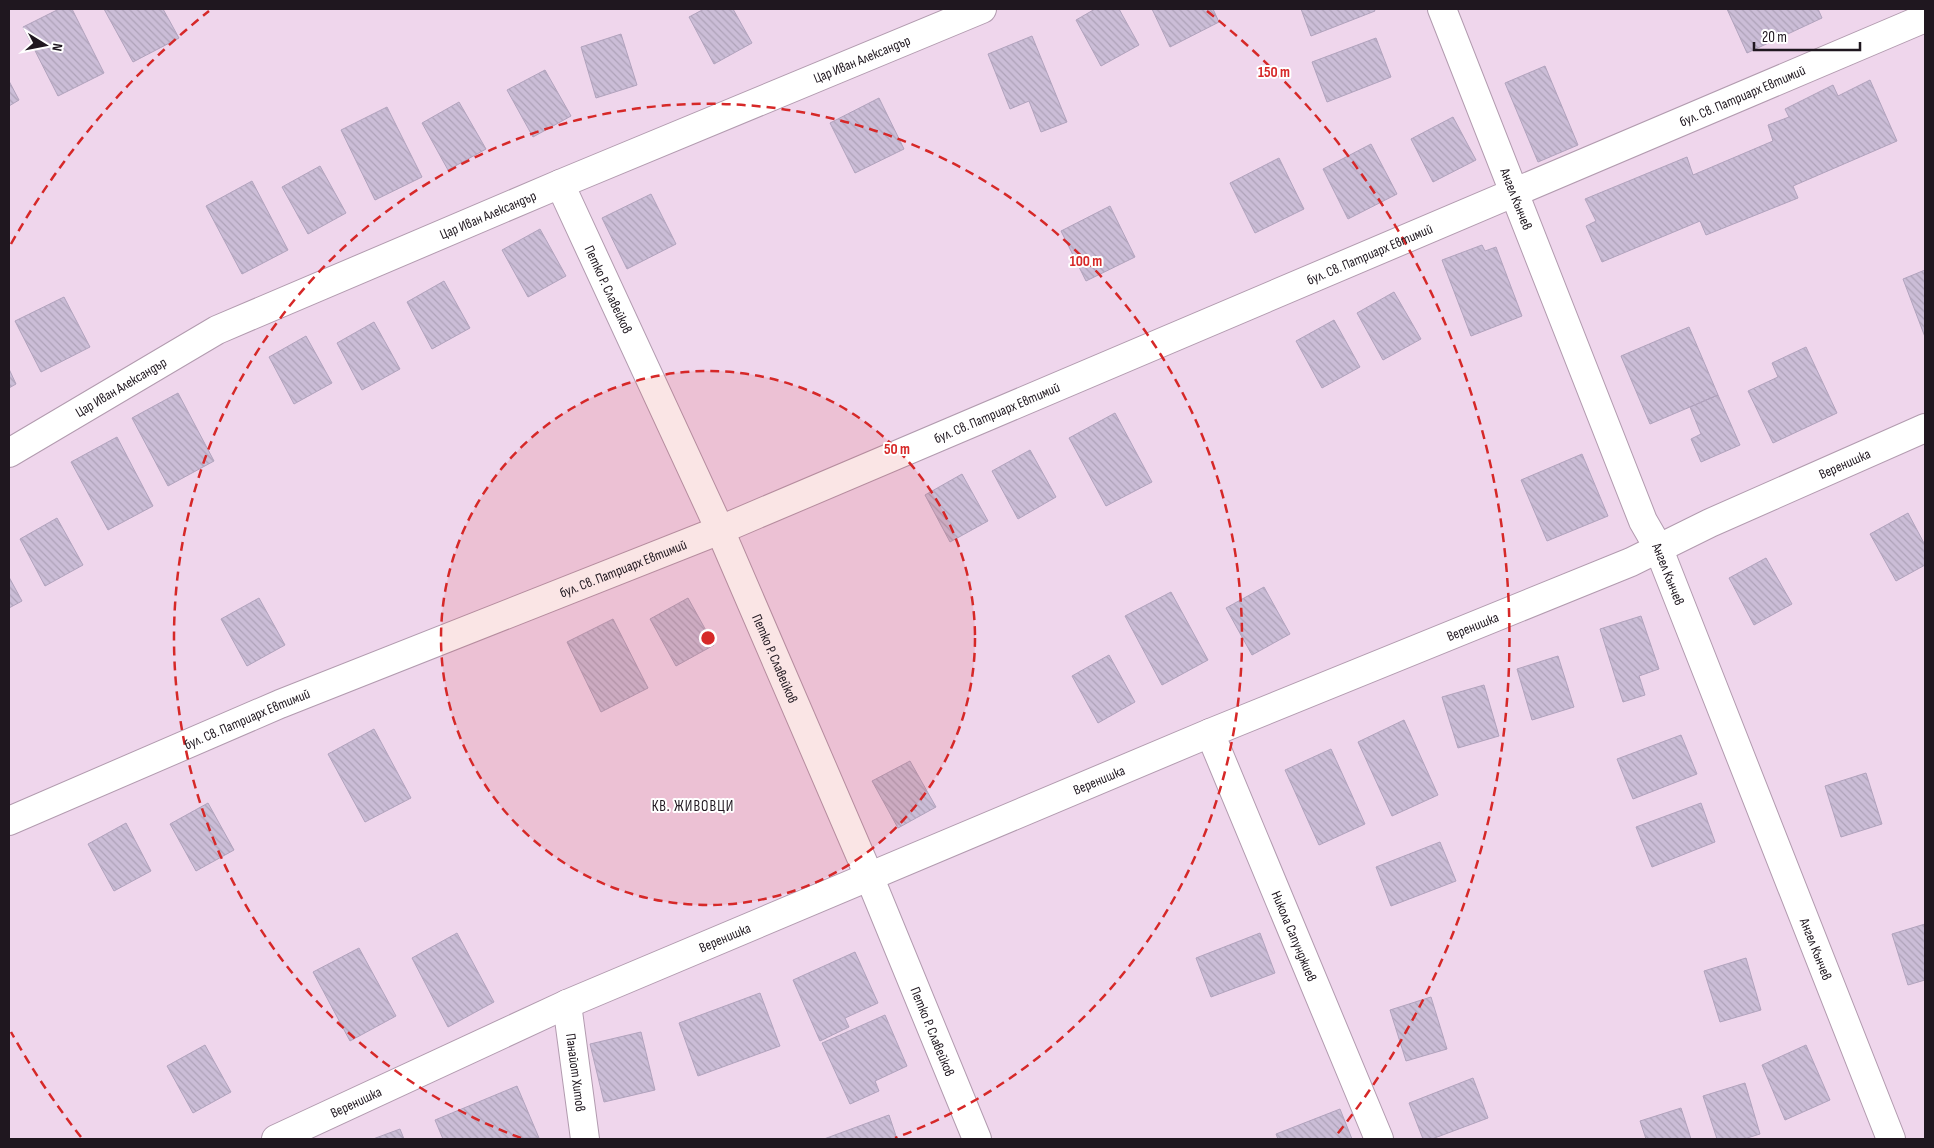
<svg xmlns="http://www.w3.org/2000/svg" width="1934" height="1148" font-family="'Sofia Sans Condensed',sans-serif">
	<defs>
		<pattern id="building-back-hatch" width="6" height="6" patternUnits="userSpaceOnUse" patternTransform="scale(1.25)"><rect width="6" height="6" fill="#cbbdd7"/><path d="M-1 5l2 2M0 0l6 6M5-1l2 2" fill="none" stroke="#aea2b8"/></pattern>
	</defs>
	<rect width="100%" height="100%" fill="#efd6ec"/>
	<path fill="url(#building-back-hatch)" stroke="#b1a3bd" d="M59,9H72L104,73L58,96L23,27Z
		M104,9H163L179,38L133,62Z
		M704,9H733L752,43L714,64L689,17Z
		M1095,9H1119L1139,45L1101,66L1076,20Z
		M1152,9H1213L1219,22L1170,47Z
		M1301,9H1374L1375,11L1311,36Z
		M1727,9H1818L1822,18L1747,53Z
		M621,34L637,85L596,98L581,47Z
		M1032,36L1067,122L1041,132L1029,101L1010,109L988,54Z
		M1376,38L1391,77L1327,102L1312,62Z
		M1545,66L1578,145L1538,162L1505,83Z
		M545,70L571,116L533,137L507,90Z
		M1870,80L1897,141L1793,186L1798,198L1706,235L1700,221L1602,262L1586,226L1596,221L1585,199L1687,157L1693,175L1773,141L1768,125L1789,117L1785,109L1833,85L1838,96Z
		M9,81L19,100L9,106Z
		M879,98L904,149L855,173L830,123Z
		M459,102L486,149L448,170L422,123Z
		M387,107L422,177L375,200L341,130Z
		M1453,117L1476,160L1433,182L1411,139Z
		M1371,144L1397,194L1348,219L1323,169Z
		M1279,158L1304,209L1255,233L1230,183Z
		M320,166L346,213L308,234L282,187Z
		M252,181L288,250L242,274L206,206Z
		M651,194L676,244L627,269L602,218Z
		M1110,206L1135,257L1086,281L1061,231Z
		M540,229L566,276L528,297L502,250Z
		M1482,245L1485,251L1496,247L1522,316L1471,336L1442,260Z
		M1925,270V337L1903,279Z
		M444,281L470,328L432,349L407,302Z
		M1394,292L1421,339L1383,360L1357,313Z
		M64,297L90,347L41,372L15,321Z
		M1334,320L1360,367L1322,388L1296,341Z
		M374,322L400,369L362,390L337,343Z
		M1689,327L1718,395L1650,424L1621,356Z
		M306,336L332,383L294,404L269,357Z
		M1806,347L1837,413L1773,443L1748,391L1778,377L1772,363Z
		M9,369L16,384L9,388Z
		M178,393L214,461L168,486L132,418Z
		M1718,395L1740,445L1701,462L1691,439L1701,434L1690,407Z
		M1115,413L1152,482L1106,506L1069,438Z
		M117,437L153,506L108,530L71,462Z
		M1030,450L1056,497L1018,519L992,471Z
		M1582,454L1608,516L1547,541L1521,480Z
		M962,474L988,521L950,542L925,495Z
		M1908,513L1925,545V565L1896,581L1870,534Z
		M57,518L83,565L45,586L20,539Z
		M1766,558L1792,604L1754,625L1729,578Z
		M9,577L22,601L9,608Z
		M1264,587L1290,634L1252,655L1226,608Z
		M1171,592L1208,660L1162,685L1125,616Z
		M259,598L285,645L247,666L221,619Z
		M688,598L714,645L676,666L650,619Z
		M1641,616L1659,669L1639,676L1645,695L1623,702L1600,629Z
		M613,619L648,688L601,712L567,642Z
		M1109,655L1135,702L1098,723L1072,676Z
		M1558,656L1574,707L1532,720L1517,669Z
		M1484,685L1499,736L1458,748L1442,697Z
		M1404,720L1438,795L1392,816L1358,742Z
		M374,729L411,798L365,822L328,754Z
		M1681,735L1697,774L1633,799L1617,759Z
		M1331,749L1365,824L1319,845L1285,770Z
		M910,761L936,807L898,828L872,781Z
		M1866,773L1882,824L1841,837L1825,786Z
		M208,803L234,850L196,871L170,824Z
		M1701,803L1715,842L1652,867L1636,827Z
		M126,823L151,871L114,891L88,844Z
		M1440,842L1456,881L1391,906L1376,867Z
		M1925,924V980L1908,985L1892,934Z
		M457,933L494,1002L448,1027L412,958Z
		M1260,933L1275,973L1211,997L1196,958Z
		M359,948L396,1016L350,1041L313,972Z
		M855,952L878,1003L845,1018L849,1027L820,1041L793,980Z
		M1746,958L1761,1010L1720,1022L1704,971Z
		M760,993L780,1046L698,1076L679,1023Z
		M1431,997L1447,1049L1406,1061L1390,1010Z
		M885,1015L907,1066L875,1081L879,1091L850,1104L822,1043Z
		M641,1032L655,1090L604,1102L590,1044Z
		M205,1045L231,1092L193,1113L167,1066Z
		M1806,1045L1830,1100L1785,1120L1762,1065Z
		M1473,1078L1488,1118L1432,1139H1423L1409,1103Z
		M1745,1083L1760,1134L1744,1139H1717L1703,1096Z
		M517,1086L539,1138L443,1139L435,1120Z
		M1681,1108L1691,1139H1646L1640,1121Z
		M1340,1109L1352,1139H1278L1276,1134Z
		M889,1115L897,1139H824Z
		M400,1129L404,1139H373Z"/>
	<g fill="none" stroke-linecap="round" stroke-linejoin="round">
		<defs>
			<g id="minor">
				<path id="s1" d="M1442,9L1643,521L1658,547L1891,1139"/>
				<path id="s2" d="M560,184L720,530L869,876L977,1139"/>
				<path id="s3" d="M9,453L217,330L560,184L982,9"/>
				<path id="s4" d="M1210,733L1379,1139"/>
				<path id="s5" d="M9,821L280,704L720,530L1925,18"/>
				<path id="s6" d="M567,1004L585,1139"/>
			</g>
			<g id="major">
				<path id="s7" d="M276,1139L567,1004L1210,733L1631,562L1710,523L1925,428"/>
			</g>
		</defs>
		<use href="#minor" stroke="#b29baf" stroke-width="30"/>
		<use href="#major" stroke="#b29baf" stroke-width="30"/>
		<use href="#minor" stroke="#fff" stroke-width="28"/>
		<use href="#major" stroke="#fff" stroke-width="28"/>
	</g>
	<circle cx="708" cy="638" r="267" fill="#d62828" fill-opacity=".12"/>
	<g fill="none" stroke="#d62828" stroke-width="2.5" stroke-dasharray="9 6">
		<circle cx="708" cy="638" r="267"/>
		<path d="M521 1138A534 534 0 1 1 895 1138"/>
		<path d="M81 1137A801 801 0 0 1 11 1032M11 244A801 801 0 0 1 209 11M1207 11A801 801 0 0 1 1335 1137"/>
	</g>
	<g text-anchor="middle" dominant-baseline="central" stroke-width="4" stroke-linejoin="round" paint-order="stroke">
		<g font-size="14" fill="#1f171f" stroke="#fff">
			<text stroke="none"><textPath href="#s3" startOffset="941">Цар Иван Александър</textPath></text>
			<text stroke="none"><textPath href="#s5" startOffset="1879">бул. Св. Патриарх Евтимий</textPath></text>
			<text stroke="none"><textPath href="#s1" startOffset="204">Ангел Кънчев</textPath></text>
			<text stroke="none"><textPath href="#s3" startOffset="536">Цар Иван Александър</textPath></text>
			<text stroke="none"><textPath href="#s5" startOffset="1474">бул. Св. Патриарх Евтимий</textPath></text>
			<text stroke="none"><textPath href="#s2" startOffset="116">Петко Р. Славейков</textPath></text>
			<text stroke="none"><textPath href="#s3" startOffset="130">Цар Иван Александър</textPath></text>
			<text stroke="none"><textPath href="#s5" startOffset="1069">бул. Св. Патриарх Евтимий</textPath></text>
			<text stroke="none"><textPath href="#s7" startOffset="1708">Веренишка</textPath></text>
			<text stroke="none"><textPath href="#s5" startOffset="664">бул. Св. Патриарх Евтимий</textPath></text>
			<text stroke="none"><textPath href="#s1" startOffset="609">Ангел Кънчев</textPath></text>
			<text stroke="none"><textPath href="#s7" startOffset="1302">Веренишка</textPath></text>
			<text stroke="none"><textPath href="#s2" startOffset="521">Петко Р. Славейков</textPath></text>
			<text stroke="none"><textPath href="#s5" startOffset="259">бул. Св. Патриарх Евтимий</textPath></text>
			<text stroke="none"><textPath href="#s7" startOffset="898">Веренишка</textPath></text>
			<text stroke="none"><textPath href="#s4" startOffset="220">Никола Сапунджиев</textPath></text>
			<text stroke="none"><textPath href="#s7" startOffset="492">Веренишка</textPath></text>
			<text stroke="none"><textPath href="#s1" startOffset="1012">Ангел Кънчев</textPath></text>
			<text stroke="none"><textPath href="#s2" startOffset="926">Петко Р. Славейков</textPath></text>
			<text stroke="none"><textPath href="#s6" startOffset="69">Панайот Хитов</textPath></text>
			<text stroke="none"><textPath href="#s7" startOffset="88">Веренишка</textPath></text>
		</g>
		<g font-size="15" letter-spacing="1" fill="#1f171f" stroke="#fff">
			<text x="693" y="806">КВ. ЖИВОВЦИ</text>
		</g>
	</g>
	<circle cx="708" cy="638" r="8" fill="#d62828" stroke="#fff" stroke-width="2.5"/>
	<g font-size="15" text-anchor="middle" font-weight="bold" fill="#d62828" stroke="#fff" stroke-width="4" stroke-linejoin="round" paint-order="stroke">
		<text x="1274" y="77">150 m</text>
		<text x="1086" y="266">100 m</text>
		<text x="897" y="454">50 m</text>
	</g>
	<rect width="1934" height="1148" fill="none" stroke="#1f171f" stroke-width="20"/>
	<g transform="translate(45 45) rotate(100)" stroke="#ffffff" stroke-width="4" paint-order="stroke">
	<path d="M0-4L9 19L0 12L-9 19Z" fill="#1f171f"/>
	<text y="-8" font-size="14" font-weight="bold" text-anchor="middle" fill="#1f171f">N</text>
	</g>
	<path d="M1754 42v8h106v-8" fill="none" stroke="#1f171f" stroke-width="2.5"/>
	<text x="1762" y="42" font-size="15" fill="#1f171f" stroke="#ffffff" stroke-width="4" paint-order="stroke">20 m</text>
</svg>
